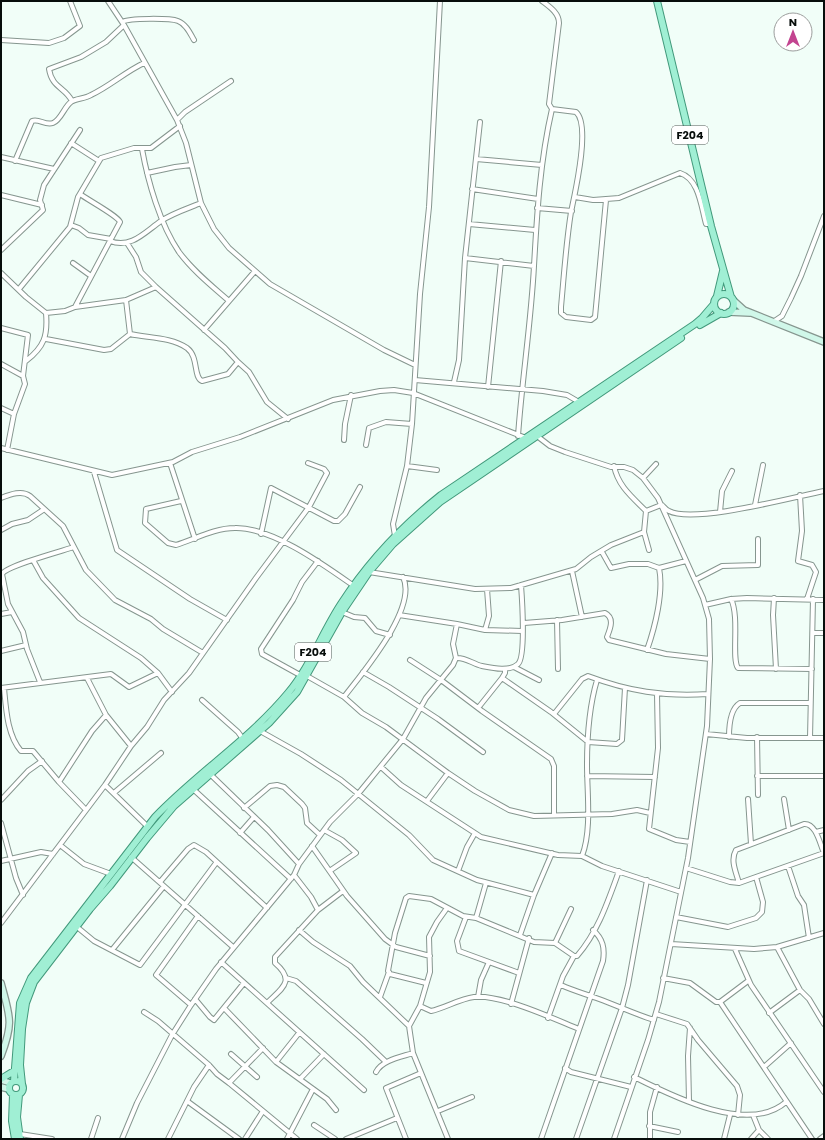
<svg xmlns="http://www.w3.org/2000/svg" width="825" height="1140" font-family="Poppins,sans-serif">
	<rect width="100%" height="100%" fill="#f1fef8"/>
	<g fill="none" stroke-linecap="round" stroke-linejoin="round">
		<defs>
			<path id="street" d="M108,1L124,25L177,120L186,143L201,203L214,229L229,248L270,284L384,350L415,365
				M122,22C129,18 170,18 178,21C186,24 190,33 194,40
				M1,40L49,43L64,38L80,26L70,1
				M72,101C65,87 52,88 49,69L81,57L106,42L124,25
				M552,109L576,112C591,125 575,193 571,212C566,243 564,275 561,307V313L566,317L591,320L595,317L606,200
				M177,120L185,112L231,81
				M71,143L99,161
				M142,149C148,182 160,224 179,252C193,271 212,286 229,301
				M1,157L54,169
				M476,159L542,165
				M15,161L32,121C39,118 45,126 53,123C61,120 64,107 71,102C76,98 85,99 91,95C110,86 125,72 144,63
				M147,173L175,167L191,165
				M472,189L538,199
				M1,195L42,205
				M575,197L593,200L619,198L680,173C699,179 701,206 706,224H711
				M537,208L572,211
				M469,224L535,230
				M71,225L79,228L88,235L111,239
				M110,241C131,249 145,232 161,221C173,213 189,208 201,203
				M127,243L136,257L141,272L156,287L225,348L238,362
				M1,250L43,210L40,200L44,185L80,130
				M465,258L534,266
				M73,263L91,276
				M1,273L26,297L46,313C48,336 44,347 26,361
				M19,289L70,227L78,197L101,158L134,148H151L180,126
				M126,300L130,334
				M75,307L126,300L156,287
				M46,313L65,311L75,307L120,222C118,216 88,200 80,194
				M773,322L782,316L791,298L801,276L824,216
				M1,328L28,335L23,376L25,384L14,414L7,450
				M204,330L255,271
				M46,339L104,350L111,349L130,334C148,338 171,337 187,348C199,357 193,377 202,381L228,374L238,362L249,372L267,402L288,419
				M1,364L23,376
				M415,380L543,391L567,395L579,402
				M454,382L459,360L465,258L480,122
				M488,387L501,261
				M1,408L14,414
				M518,436C522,379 531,323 534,266C537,213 540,161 552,109L549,104L559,23C559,13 550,7 542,1
				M537,436L550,446L565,452L611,467H624L633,470L643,478L658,498L703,598L709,619L710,659L707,726L688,858L659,1002L648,1040L614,1139
				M344,440L345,424L351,395
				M366,445L369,428L386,422L412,424
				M1,448L112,475L173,462L192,452L240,437L333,400L380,391L394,390L413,393L526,438
				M170,463L195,539
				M407,466L437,470
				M614,466C618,486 632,497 646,511
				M94,472L117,550L190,599L227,620
				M643,478L656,464
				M800,495L802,531L798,561L812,565L816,572L807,599
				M1,498C11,494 22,490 30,496L63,526L86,570L115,600L151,619L163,629L203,653
				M181,501L146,509L145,523L168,543L176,545C195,539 215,528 235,528C272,527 324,565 354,586
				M662,505C664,507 666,510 669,511C694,524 793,497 824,491
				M755,505L763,465
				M720,512L722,491L732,471
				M1,530L12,524L28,520L43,510
				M644,532L649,550
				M261,534L271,488L334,521H338L345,514L360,487
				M395,536L393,524L407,466L412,424L420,294L429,207L440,1
				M602,552L611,568L629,564H648L659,568C664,592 655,627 647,650
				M33,560L43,578L79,618L141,658L158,673L172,692
				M659,568L686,561
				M572,571L582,617
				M369,572L475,589L511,588L576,569L591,557L611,545L644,532L646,511L661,505
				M695,580L722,566L758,565V539
				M774,598L773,615L776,669
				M731,599C740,617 731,659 738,668L812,669
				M705,605L731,599L747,598L824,600
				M342,612L354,617L365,618L376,631L390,635
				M1,614L12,612
				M399,615L457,624L485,630L522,631
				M557,620L558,669
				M524,623L562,620L605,613C615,618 610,629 607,637L609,640L666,654L710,659
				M485,630L489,616L487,589
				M814,633H824
				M1,651L26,645
				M456,658C465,657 473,664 482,666C492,668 510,672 518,664C526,657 522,598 521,585
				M410,660L441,680L482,711L551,759L554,766V815
				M514,667L539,680
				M363,672L389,687L438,719L483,752
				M300,675L262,654L261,649L293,600L302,582L318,561
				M307,676L344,697L362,713L386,727L448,773L475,791L509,810L534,816L612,814L637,810L650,813
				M87,678L106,715L131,746
				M502,678L551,712L588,742L617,744L622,740L625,688
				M40,682L27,649L23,632L8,604L2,574C6,566 62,551 74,547
				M1,688L111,674L129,687L158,673
				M4,688C6,708 7,735 21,751H33L59,782L86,810
				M657,694L658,748L649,829L676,840L690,842
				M344,697C363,672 418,608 403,577
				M202,700L238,732L243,739
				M478,708L502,678L505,673V669
				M554,714L582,679L588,676C628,691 664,697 708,694
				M260,731L301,754L341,780L409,835L433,860L477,880L534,895
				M706,734L747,738H824
				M729,737C729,726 730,709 740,703H810
				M757,737L758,795
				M810,738L813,599
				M381,767L401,785L481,837L558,855L582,856L602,866L681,892
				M210,774L268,830L299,864
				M587,776L655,777
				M757,776H824
				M59,782L92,731L106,715
				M105,785L148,827
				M193,789L291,879
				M115,792L161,753
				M748,799L751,844
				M784,799L789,830
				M1,800L28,771L42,761
				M427,801L448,773
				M244,808L270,786L277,785L284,787L302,804L305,808L307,823L320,835
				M1,823L16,878L23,895
				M324,830L342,840L356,853L331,870
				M816,832L824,830
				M240,833L254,817
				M60,845L84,864L111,874
				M312,846L347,896L385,939L396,947L430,956
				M582,856C592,830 587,793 587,765C587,736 589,707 597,680
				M131,857L233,947
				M1,861L41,852L53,854
				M788,866L798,896L804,905L809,938
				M686,868L730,882L739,883L824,853
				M458,871L467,847L475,833
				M160,882L188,849L194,845L206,852L267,908
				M739,883C736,872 730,860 736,850L804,824C816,823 820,844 824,853
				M447,908L437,922L429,937L430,972L420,1006L409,1026L413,1053L448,1139
				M318,910L343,891
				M466,917L457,941L459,951L519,973
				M676,917L728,927L756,918L762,912L763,902L756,877
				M476,918L486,883
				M1,923L105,785L131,746L147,727L164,700L189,673L256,578L309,507L327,473L324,469L308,463
				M77,927L94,941L140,965L216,863
				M299,930L313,942L350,966L363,982L409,1026
				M520,935L534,895L552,853
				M555,943L571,909
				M671,944L754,949L777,947L824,933
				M777,947L800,990L809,999L824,1024
				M735,949L751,985L824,1092
				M112,950L164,886
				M221,962L364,1090
				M286,978L296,981L362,1039L386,1062
				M663,978L690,983L716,1002H720L812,1139
				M426,983L390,974L388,971L395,933L406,898L409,896L431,899L463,916L476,918L534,942L555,943L574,956
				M561,985C574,991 586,994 599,999C618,1006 635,1014 654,1020
				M380,997L389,972
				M478,997L481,980L489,962
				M195,999L210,1017L214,1020L244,983
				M720,1002L748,981
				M267,1003C282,988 296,981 275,963V957L318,910L311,897L294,875
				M511,1004L529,938
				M191,1005L156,975L198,916
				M420,1006L431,1011C445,1008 459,999 474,997C501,994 554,1019 579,1029
				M224,1008L276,1062L327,1099L336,1110
				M144,1012L158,1021L209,1065L217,1074L229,1083L297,1139
				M769,1013L800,990
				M656,1014L687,1024L698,1040L737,1086L740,1095L738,1115
				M548,1018L563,976L574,956H577C598,932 608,901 619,871
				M231,1054L257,1077
				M276,1062L299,1033
				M764,1067L791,1043
				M565,1068L571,1072L631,1087
				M376,1072C382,1060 401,1057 413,1053
				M634,1077C672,1096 748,1135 786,1102
				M300,1079L324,1054
				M229,1083L263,1048
				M187,1101L239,1139
				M689,1101L688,1056L690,1028
				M438,1111L472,1097
				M314,1125L335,1139
				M649,1126L678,1132
				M759,1130L768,1139
				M20,1134L52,1139
				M91,1139L98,1118
				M122,1139L137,1103L172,1035L191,1005L216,969L294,875L299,864L330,822L358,794L403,739L426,698L453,665L456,658L453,644L457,624
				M168,1139L194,1087L209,1065
				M245,1139L263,1111
				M287,1139L313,1089
				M346,1139L397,1118
				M406,1139L386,1088L421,1073
				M541,1139L603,961C605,948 603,939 593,930
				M576,1139L622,1008L628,985L647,880
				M650,1139V1112L657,1087
				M724,1139L730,1115
				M751,1139L759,1130L753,1115
				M820,1139L824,1136"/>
			<path id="secondary" d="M733,300L744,310L824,342
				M729,312L750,313
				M1,983C10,1017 14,1022 1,1056
				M1,1080L10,1083
				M1,1087L9,1089"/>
			<path id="primary" d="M657,1L711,226L731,297
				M714 304a10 10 0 1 1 20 0a10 10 0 1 1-20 0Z
				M717,296L723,271
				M700,325L721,313
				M1,1079L14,1071
				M9 1088a7 7 0 1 1 14 0a7 7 0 1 1-14 0Z
				M14,1081L20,1003L31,978L155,817C197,773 249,740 288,693C310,667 322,633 341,604C368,562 402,526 441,495L695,324L702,318L714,304
				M22,1084L20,1065L22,1029L26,1003L34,982L90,909L110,886L147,838L174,806L269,723L297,692L342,612L369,572L393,544L440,502L681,338
				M13,1095L12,1121L15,1139
				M19,1095L17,1117L20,1139"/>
		</defs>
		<use href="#street" stroke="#86968f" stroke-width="6"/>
		<use href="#secondary" stroke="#86968f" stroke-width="8"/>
		<use href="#primary" stroke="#42997b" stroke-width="8"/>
		<use href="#street" stroke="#fff" stroke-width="4"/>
		<use href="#secondary" stroke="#d0f7e9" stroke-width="5.5"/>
		<use href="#primary" stroke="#a0efd4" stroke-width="6"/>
	</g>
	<g text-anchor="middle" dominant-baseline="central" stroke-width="3" stroke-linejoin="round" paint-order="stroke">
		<g fill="#fff" stroke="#515654" stroke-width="1">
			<rect x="672" y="126" width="36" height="18" rx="3"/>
			<rect x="295" y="643" width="36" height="18" rx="3"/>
		</g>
		<g font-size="11" font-weight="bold" fill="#070d0b">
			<text x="690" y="135">F204</text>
			<text x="313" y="652">F204</text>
		</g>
	</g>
	<rect width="825" height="1140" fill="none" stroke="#070d0b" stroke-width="4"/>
	<g transform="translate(793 32)"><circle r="19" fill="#ffffff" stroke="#9c9e9d"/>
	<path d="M0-3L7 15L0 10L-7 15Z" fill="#c34490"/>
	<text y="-6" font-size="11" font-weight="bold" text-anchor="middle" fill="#070d0b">N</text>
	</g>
</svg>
